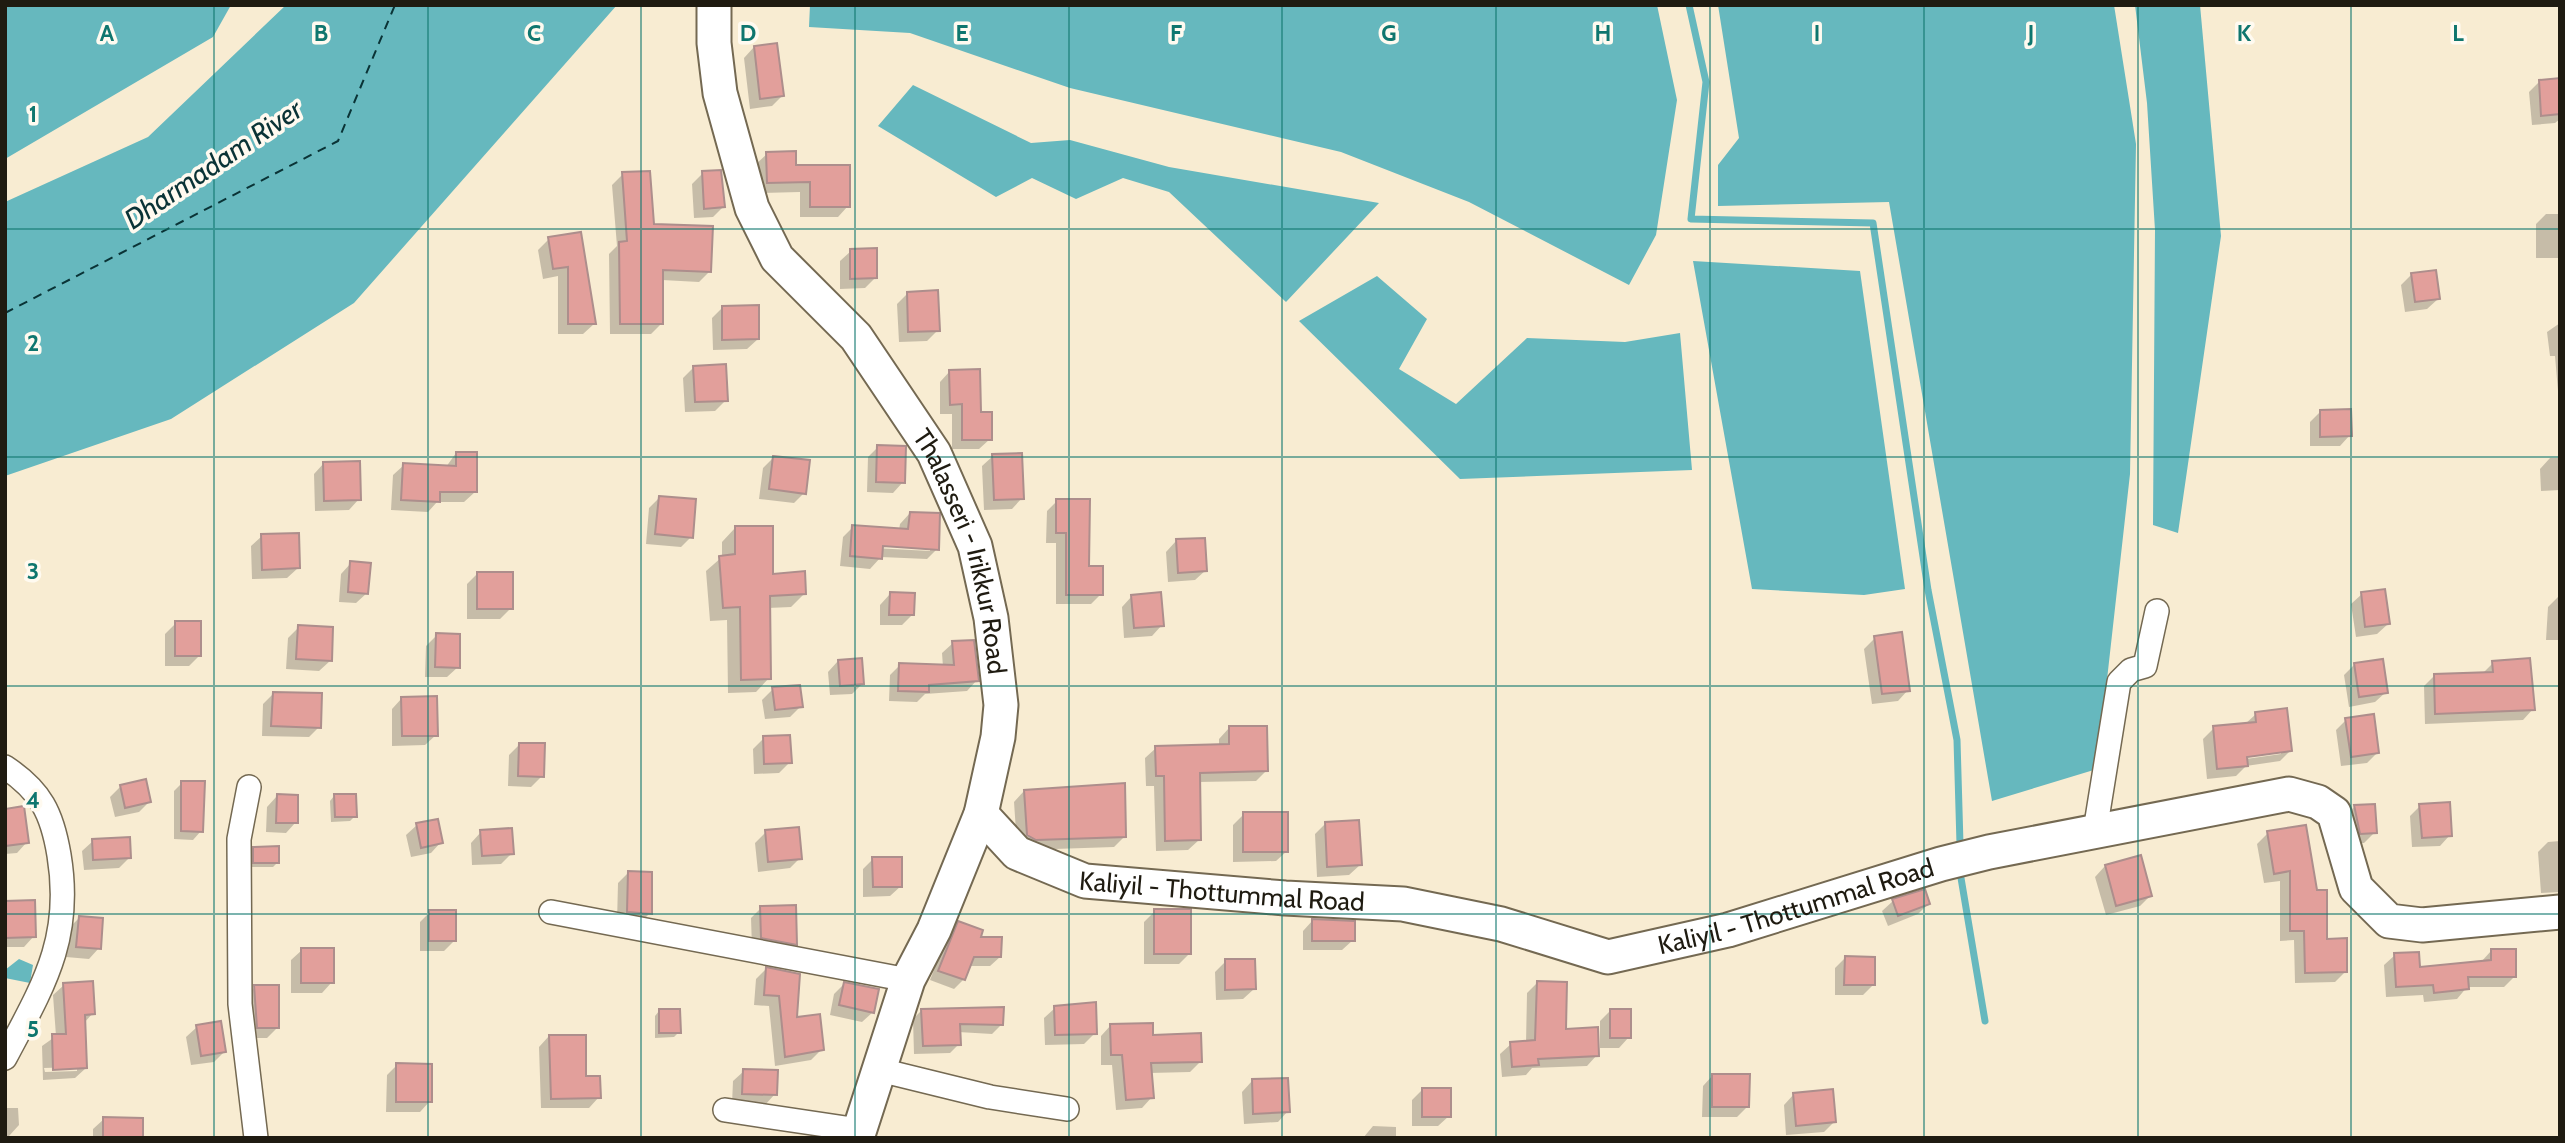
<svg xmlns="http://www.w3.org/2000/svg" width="2565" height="1143" font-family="Cabin,sans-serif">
	<rect width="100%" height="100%" fill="#f8ecd2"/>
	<path fill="#66b8be" d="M5,5H231L213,37L5,159Z
		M286,5H617L354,303L171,419L5,476V202L148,137Z
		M810,5H1657L1677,100L1656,235L1629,285L1469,202L1341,152L1070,88L910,33L809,27Z
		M1718,5H2114L2136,144L2130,474L2097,769L1992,801L1889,202L1718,206V165L1739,138Z
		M2135,5H2200L2221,236L2178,533L2153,525L2155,230L2147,103Z
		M913,85L1031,143L1070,140L1169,167L1379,203L1286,302L1169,192L1123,178L1076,199L1032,178L996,197L878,126Z
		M1693,261L1860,271L1905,589L1864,595L1752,589Z
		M1377,276L1427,319L1399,369L1456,404L1527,338L1625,342L1680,333L1692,470L1460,479L1299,321Z
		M19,959L33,965L30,983L5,978V970Z"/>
	<path fill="#0003" fill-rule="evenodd" d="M754,47L782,96L772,106L750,109L744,58Z
		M2560,79V119L2555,123L2532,125L2529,92L2540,81Z
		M767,154L795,167L848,206L838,217H800V192L757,193L756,164Z
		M703,173L723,207L713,217L694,218L692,184Z
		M623,174L652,226L710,271L699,282L662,280V323L651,334H610L609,254L617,246L612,185Z
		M2546,214H2560V258H2536V224Z
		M579,234L594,324L583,334H558V276L543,279L538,250L549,239Z
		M851,251L875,278L865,288L840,289V261Z
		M2412,274L2438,299L2427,309L2405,312L2401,285Z
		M907,294L938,330L927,341L899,342L897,304Z
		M722,308L758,339L747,349L713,350L712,318Z
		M2560,323V391H2558L2555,356H2550L2547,332Z
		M694,367L726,400L715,411L685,412L683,378Z
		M950,371L990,439L979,449H952V414H940V382Z
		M2321,411L2350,435L2340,446H2310V422Z
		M878,447L903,482L893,493L867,492L868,457Z
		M456,453L475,492L464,502H437L428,512L391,510L393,475L404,465L446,467Z
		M993,456L1022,498L1012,509L984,510L982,466Z
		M773,458L804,493L794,503L759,499L763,468Z
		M2550,458H2560V490L2541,491L2540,469Z
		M324,463L359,499L349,510L315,511L314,474Z
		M659,498L691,537L681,547L646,544L649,508Z
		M1057,501L1101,594L1091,604H1056V543H1046L1047,511Z
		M910,513L937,549L927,559L881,557L870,569L840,566L843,537L853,527L899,530L900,524ZM875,544L930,547V551L874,548Z
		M735,528L772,576L805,593L791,607L768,608L769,678L756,692L728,693L727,620L710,621L706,571L722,557V542Z
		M262,536L298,568L287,578L252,579L251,546Z
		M1176,541L1206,570L1195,580L1168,582L1166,552Z
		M351,563L367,593L356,603L339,602L341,574Z
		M477,574L511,608L500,619H467V584Z
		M890,594L913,614L902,625H880V605Z
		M2362,594L2388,624L2377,634L2356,637L2351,604Z
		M1132,596L1162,625L1152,636L1124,638L1122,607Z
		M2558,597L2560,640H2546L2548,607Z
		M176,623L199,656L189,666H165V634Z
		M299,627L330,661L319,671L286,669L288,638Z
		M437,635L458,667L447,677H425L426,646Z
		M1875,638L1908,690L1898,701L1872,704L1864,649Z
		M953,643L977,680L967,691L925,694L917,702L889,701L890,675L900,665L943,667L942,653Z
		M838,661L863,683L852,694L830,695L828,672Z
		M2493,663L2533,709L2523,720L2425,724L2424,686L2435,675L2482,674Z
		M2354,665L2386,692L2375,702L2349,707L2344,675Z
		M773,689L801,706L790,717L765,719L762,700Z
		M273,694L319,727L309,737L262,736L263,704Z
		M402,698L436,735L425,745L392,746V709Z
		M2256,714L2291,750L2280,761L2246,766L2236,776L2207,779L2203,739L2214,728L2244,725ZM2281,751V754L2239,760L2238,757Z
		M2346,720L2377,753L2367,763L2341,766L2336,730Z
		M1229,728L1266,771L1256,781L1198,782L1199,840L1188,850L1156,851L1154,786H1146L1145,758L1156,748L1219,746V739Z
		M764,738L790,762L779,773L754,774L753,749Z
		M520,744L542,776L531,787L508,786L509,755Z
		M182,783L201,831L193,840L174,839V791Z
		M121,786L149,802L139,812L115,817L110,797Z
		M1024,791L1124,837L1114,847L1025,850L1017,846L1014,802Z
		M277,796L296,822L286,833L266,832L267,807Z
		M334,796L355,816L350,821L331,822L330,801Z
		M2355,806L2375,832L2364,843H2350L2344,817Z
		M2420,806L2450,835L2440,846L2412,847L2410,816Z
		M5,810L27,842L17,853L5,854Z
		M1244,814L1287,851L1276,861L1233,862V825Z
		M1325,824L1360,865L1349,875L1317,877L1315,834Z
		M417,825L441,842L431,853L411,857L406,835Z
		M2305,827L2325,940L2346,971L2335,982L2295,983L2294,940L2280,941V881L2264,883L2257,844L2268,833Z
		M481,832L512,853L501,864L472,865L471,843Z
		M766,832L800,858L790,868L758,872L755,843Z
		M93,841L130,857L119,868L84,870L82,851Z
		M2560,841V892L2541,893L2538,852L2548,842Z
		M254,848L278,862L273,867H249V853Z
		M873,859L901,886L890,896L863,897V869Z
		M2105,866L2150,896L2140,906L2106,915L2095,877Z
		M628,873L650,913L639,924L617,922L618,883Z
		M1893,901L1928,904L1918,914L1888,926L1882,911Z
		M5,903L34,936L24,947H5Z
		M761,908L796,944L785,954L752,948L751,918Z
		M1155,911L1190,953L1179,964H1144V922Z
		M430,912L454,941L444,951H420V922Z
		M79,918L99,948L89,959L66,957L69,928Z
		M1313,920L1353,940L1342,950H1303V931Z
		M959,923L1000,957L990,966H969L964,979L954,989L930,980L949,933Z
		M302,950L332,982L322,993H291V960Z
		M2491,951L2515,976L2504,987H2467L2457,999L2424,1002L2423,995L2386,997L2384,965L2395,955L2419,969L2481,962Z
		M1845,958L1873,985L1863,995H1835V968Z
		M1226,961L1254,989L1243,999L1216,1000L1215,972Z
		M766,969L795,1019L822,1049L811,1060L775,1066L769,1006L754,1005L756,979Z
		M1538,982L1564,1031L1597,1055L1587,1066L1532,1068L1526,1075L1502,1077L1500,1054L1511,1044L1526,1043L1527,993Z
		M844,984L873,1012L862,1022L830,1015L834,994Z
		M64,985L93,1013L84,1023L86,1068L75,1078L43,1080L42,1046L56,1036L53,995ZM77,1067V1071L45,1072L44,1068Z
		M255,987L278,1027L267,1038H247L244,998Z
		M1055,1008L1095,1033L1084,1044L1045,1045L1044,1018Z
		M922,1010L1001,1025L992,1034L958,1032L959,1044L950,1053L914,1054L913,1019Z
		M1611,1010L1629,1037L1619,1048H1600V1021Z
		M659,1011L679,1032L674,1037L655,1038V1016Z
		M1111,1025L1152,1037L1201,1061L1190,1072L1150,1073L1152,1097L1142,1108L1116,1110L1112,1065H1101V1036Z
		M197,1027L224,1052L214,1062L191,1065L186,1037Z
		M549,1036L599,1097L589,1108H541L539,1047Z
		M397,1065L430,1101L420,1112H386L387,1075Z
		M744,1071L775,1094L765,1105L732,1104L733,1081Z
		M1713,1075L1747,1107L1737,1117H1702L1703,1086Z
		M1252,1081L1288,1111L1278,1122L1244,1124L1242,1092Z
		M1422,1090L1449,1116L1438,1126H1412V1100Z
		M1794,1094L1834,1122L1824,1132L1786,1135L1784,1105Z
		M5,1108H18L19,1125L9,1136H5Z
		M104,1119L141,1138H93V1129Z
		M1373,1126L1396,1127V1138H1363Z"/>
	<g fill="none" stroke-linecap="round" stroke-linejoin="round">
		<path stroke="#66b8be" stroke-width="7" d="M1689,5L1706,82L1691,219L1873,223L1928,590L1957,740L1960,844
			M1961,878L1985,1021"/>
		<path stroke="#0a3336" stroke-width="2" stroke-dasharray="9 7" stroke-linecap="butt" d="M5,313L338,141L395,5"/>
	</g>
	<path fill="#e29f9b" stroke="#ad8e8c" stroke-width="2" d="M777,43L784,96L760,99L754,46Z
		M2560,78V114L2541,116L2539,80Z
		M796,151V165H850V207H810V182L767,183L766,152Z
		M721,170L725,207L704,209L702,171Z
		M650,171L654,224L713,226L711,272L663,270V324H620L619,242L627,241L622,172Z
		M581,232L596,324H568V267L553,269L548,237Z
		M877,248V278L850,279V249Z
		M2436,270L2440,299L2415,302L2411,273Z
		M938,290L940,331L908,332L907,292Z
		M759,305V339L722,340V306Z
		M726,364L728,401L695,402L693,366Z
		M980,369L981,412H992V440H962V404L950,405L949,370Z
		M2351,409L2352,436L2320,437V410Z
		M877,445L906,446L905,483L876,482Z
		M456,452H477V492H440V502L401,500L403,463L456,466Z
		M1022,453L1024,499L994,500L992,454Z
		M773,456L810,460L806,494L769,489Z
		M360,461L361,500L324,501L323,462Z
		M659,496L696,499L693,538L655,534Z
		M1056,499H1090L1089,566H1103V595H1066V533H1056Z
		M910,512L940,513L939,550L883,546L882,559L850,556L852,525L908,529Z
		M735,526H773V574L805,571L806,594L770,596L771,679L741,680L740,607L723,608L719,556L735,554Z
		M299,533L300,568L262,570L261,534Z
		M1205,538L1207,571L1178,573L1176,539Z
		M350,561L371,563L368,594L348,592Z
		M477,572H513V609H477Z
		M2385,589L2390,624L2365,627L2361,592Z
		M890,592L915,593L914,615H889Z
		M1161,592L1164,626L1134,628L1131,595Z
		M175,621H201V656H175Z
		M298,625L333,627L332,661L296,659Z
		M1902,632L1910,691L1882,694L1874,636Z
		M436,633L460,634V668L435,667Z
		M974,640L979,681L929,685V692L898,691L899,663L954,665L952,641Z
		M862,658L864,684L840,686L838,660Z
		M2530,658L2535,710L2435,714L2434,674L2493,672L2492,661Z
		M2383,659L2388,693L2359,697L2354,663Z
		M800,685L803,707L775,710L772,687Z
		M273,692L322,693L321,728L271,726Z
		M437,696L438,736H402L401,697Z
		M2287,708L2292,751L2247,757L2248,766L2217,769L2213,726L2256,722L2255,712Z
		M2374,714L2379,753L2351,757L2345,718Z
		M1229,726H1267L1268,771L1200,773L1201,840L1165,841L1164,776H1156L1155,746L1229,744Z
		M790,735L792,763L764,764L763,736Z
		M519,743H545L544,777L518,776Z
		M146,779L151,802L125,808L120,785Z
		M181,781H205L203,832L181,831Z
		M1125,783L1126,837L1036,840L1027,835L1024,790Z
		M277,794L298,795V823H276Z
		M334,794H356L357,817H335Z
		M2450,802L2452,836L2422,838L2419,804Z
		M2375,804L2377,833L2360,834L2354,805Z
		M24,806L29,843L5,846V809Z
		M1243,812H1288V852H1243Z
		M438,819L443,843L421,848L416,823Z
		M1359,820L1362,865L1327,867L1325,822Z
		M2306,825L2317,890H2327V939L2347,938V972L2305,973L2304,931H2290V871L2274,874L2267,831Z
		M799,827L802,859L768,862L765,830Z
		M512,828L514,854L482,856L480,830Z
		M130,837L131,858L93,860L92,839Z
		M279,846V863H253V847Z
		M2141,855L2152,896L2116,906L2105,865Z
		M872,857H902V887H873Z
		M628,871L652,872V914L627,912Z
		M1925,889L1930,904L1898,916L1892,899Z
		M35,900L36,937L5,938V901Z
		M796,905L797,945L761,938L760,906Z
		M1154,909H1191V954H1154Z
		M429,910H456V941H429Z
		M79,916L103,918L101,949L76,947Z
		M1312,919L1355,921V941H1312Z
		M958,921L983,930L981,937H1002L1001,957H974L965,980L938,971Z
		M301,948H334V983H301Z
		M2491,949H2516V977H2468L2469,989L2434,993L2433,985L2396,987L2394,953L2419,952L2420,967L2491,960Z
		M1845,956L1875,957V985H1844Z
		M1225,959H1255L1256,989L1225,990Z
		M766,967L800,974L797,1017L820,1014L824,1050L785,1057L779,996L764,995Z
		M93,981L95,1014L85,1015L87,1068L53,1070L52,1034H66L63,983Z
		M1537,981L1567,982L1566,1029L1598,1027L1599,1056L1538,1059L1539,1065L1512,1067L1510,1042L1535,1040Z
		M844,982L879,989L874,1013L839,1005Z
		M254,985H279V1028H257Z
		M1096,1002L1097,1034L1055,1035L1054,1006Z
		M1004,1007L1003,1025L960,1024L961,1045L923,1046L921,1009Z
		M659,1009H680L681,1033H659Z
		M1610,1009H1631V1038H1610Z
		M221,1021L226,1052L201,1056L196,1025Z
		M1153,1023V1035L1201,1033L1202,1062L1151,1063L1154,1098L1126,1100L1122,1055H1111L1110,1024Z
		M549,1035H586V1076H600L601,1098L551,1099Z
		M396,1063L432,1064V1102H396Z
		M743,1069L778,1070L777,1095L742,1094Z
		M1712,1074H1750L1749,1107H1712Z
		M1288,1078L1290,1112L1253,1114L1252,1079Z
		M1422,1088H1451V1117H1422Z
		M1833,1089L1836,1122L1796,1126L1793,1093Z
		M103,1117L143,1118V1138H103Z"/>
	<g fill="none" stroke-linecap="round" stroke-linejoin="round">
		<defs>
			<path id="minor" d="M5,767C41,791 52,813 59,855C73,939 43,986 5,1058
				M249,787L239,839L240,1004L256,1138
				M2095,831L2119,682L2131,670L2145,666L2157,611
				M551,912L908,980
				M880,1070L990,1097L1067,1109
				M725,1110L859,1130"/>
			<g id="secondary">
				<path id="s1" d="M714,5V43L720,93L752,208L777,258L856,337L934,453L975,546L991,618L1001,705L998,737L981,814L934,930L908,980L857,1138"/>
				<path id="s2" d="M981,814L1017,853L1085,881L1285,898L1403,904L1501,924L1608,957L1728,930L1941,864L1989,852L2289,794L2318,802L2334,813L2356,888L2389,921L2422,925L2560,912"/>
			</g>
		</defs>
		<use href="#minor" stroke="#746952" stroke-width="26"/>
		<use href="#secondary" stroke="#746952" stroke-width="37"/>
		<use href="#minor" stroke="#fff" stroke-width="23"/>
		<use href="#secondary" stroke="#fff" stroke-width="33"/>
	</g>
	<path fill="none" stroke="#0f766e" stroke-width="2" stroke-opacity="0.55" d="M214,5V1138M428,5V1138M641,5V1138M855,5V1138M1069,5V1138M1282,5V1138M1496,5V1138M1710,5V1138M1924,5V1138M2138,5V1138M2351,5V1138M5,229H2560M5,457H2560M5,686H2560M5,914H2560"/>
	<g text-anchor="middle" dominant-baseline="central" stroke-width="7" stroke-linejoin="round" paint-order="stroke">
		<g font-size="26" fill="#1f1b11" stroke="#fffaf0">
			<text stroke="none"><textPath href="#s1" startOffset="618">Thalasseri - Irikkur Road</textPath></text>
			<text stroke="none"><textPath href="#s2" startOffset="264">Kaliyil - Thottummal Road</textPath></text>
			<text stroke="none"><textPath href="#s2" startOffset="852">Kaliyil - Thottummal Road</textPath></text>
		</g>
		<g font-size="28" font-style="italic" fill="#0a3336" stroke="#fffaf0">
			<text transform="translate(213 164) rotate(-34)">Dharmadam River</text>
		</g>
	</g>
	<g font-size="23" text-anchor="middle" font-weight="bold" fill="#0f766e" stroke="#fffaf0" stroke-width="7" stroke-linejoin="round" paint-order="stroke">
		<text x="107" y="41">A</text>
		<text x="321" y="41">B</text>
		<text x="534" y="41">C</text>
		<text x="748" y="41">D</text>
		<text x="962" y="41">E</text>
		<text x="1176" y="41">F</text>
		<text x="1389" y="41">G</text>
		<text x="1603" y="41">H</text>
		<text x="1817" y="41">I</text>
		<text x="2031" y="41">J</text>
		<text x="2244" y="41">K</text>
		<text x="2458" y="41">L</text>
		<text x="33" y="122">1</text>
		<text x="33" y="351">2</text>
		<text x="33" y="579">3</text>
		<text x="33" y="808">4</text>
		<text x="33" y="1037">5</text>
	</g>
	<rect width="2565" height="1143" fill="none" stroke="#1f1b11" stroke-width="14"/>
</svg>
